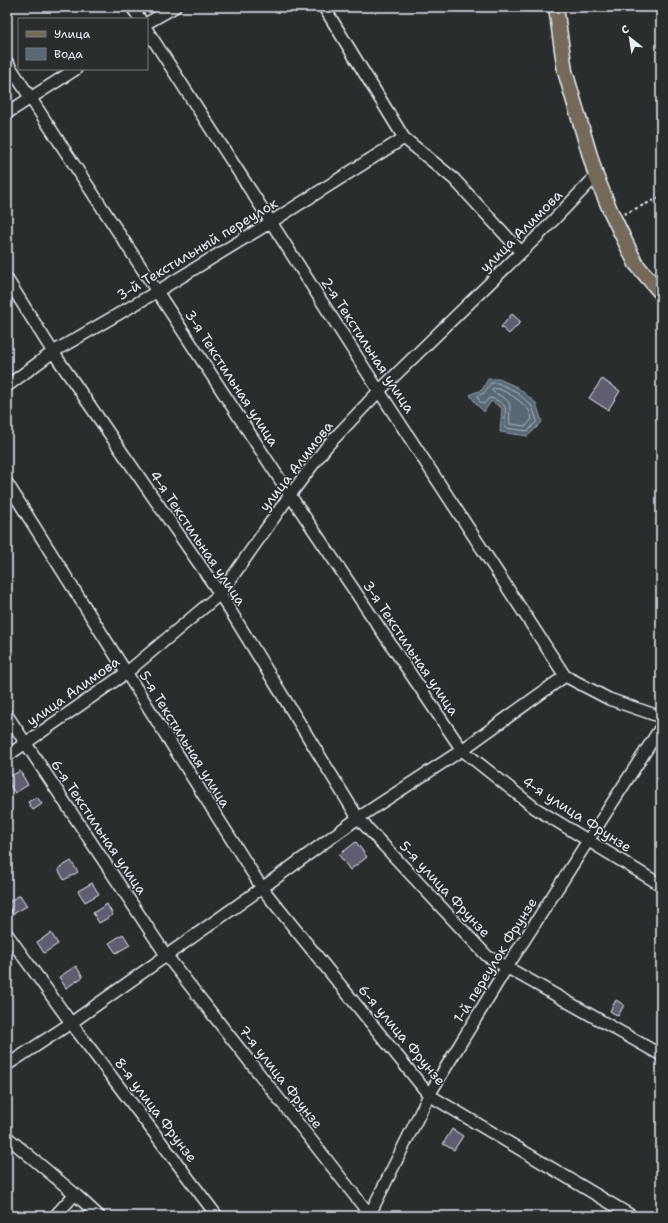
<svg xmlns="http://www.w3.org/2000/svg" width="668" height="1223" font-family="'Shantell Sans',sans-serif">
	<rect width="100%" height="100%" fill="#2a2d2e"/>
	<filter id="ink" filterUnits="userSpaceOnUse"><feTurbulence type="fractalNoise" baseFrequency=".025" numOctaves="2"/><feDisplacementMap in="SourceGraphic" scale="8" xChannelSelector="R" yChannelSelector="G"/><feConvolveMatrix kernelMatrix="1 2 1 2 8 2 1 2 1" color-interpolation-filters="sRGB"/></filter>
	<g filter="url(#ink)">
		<path fill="#596875" stroke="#929fa9" d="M488,379H499L517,387L536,403L542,422L528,436L500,432L502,408L491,401L484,412L477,405L470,395L473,393L482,390Z"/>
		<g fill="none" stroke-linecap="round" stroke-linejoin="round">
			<path stroke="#afbac4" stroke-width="1" d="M491,383H498L515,391L532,406L537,421L528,431L505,428C503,410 513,406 491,398L488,399L484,404L480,402L477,396L484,393Z
				M494,388C504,389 520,400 527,408C530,410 531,416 532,419L526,426L510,424C508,403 516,403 493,392L492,390Z"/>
		</g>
		<path fill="#5f5d6f" stroke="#e8f1f8" d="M512,314L521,322L509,334L501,327Z
			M602,379L620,391L608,410L589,398Z
			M20,771L28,785L15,793L7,781V778Z
			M37,797L42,804L33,810L28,802Z
			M356,842L367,857L350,870L339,855Z
			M71,861L78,872L64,880L58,869Z
			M92,883L99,894L85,902L78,891Z
			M20,895L27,906L13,914L7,903Z
			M107,904L113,915L99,923L93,913Z
			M51,933L58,944L44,953L37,942Z
			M123,934L130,945L116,953L109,943Z
			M76,966L83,977L66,988L59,977Z
			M616,1000L624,1005L618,1016L610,1011Z
			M452,1129L463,1136L454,1150L443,1144Z"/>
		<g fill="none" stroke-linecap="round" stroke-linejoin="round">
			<defs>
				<path id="minor" d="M132,7L140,19
					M324,7L404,138L454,179L521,252
					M147,23L175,7
					M147,30L271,222L379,391L565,676L609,699L661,717
					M7,62L290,495L462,750L535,808L661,885
					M7,113L76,69
					M7,279L53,352L220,594L358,818L487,956L661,1055
					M7,386L53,352L158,291L271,222L404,138
					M7,483L262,888L429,1095L632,1216
					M7,715L166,955L370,1215L373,1216
					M7,756L126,673L220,594L290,495L327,446L379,391L540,234L596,176
					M7,934L71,1023L217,1216
					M7,1065L71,1023L262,888L358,818L462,750L565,676
					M7,1137L75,1194L99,1216
					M55,1216L75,1194
					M369,1216L429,1095L507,967L661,727"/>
				<path id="major" d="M556,7L565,71L596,176L610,210L636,264L661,293"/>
			</defs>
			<use href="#minor" stroke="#e8f1f8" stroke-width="14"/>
			<use href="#major" stroke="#e8f1f8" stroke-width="17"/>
			<path stroke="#e8f1f8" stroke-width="2" stroke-dasharray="3 3" stroke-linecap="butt" d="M624,214L661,197"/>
			<use href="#minor" stroke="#2a2d2e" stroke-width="11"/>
			<use href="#major" stroke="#746a5a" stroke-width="14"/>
		</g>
	</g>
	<g text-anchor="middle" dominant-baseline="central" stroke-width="3" stroke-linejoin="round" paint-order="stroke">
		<g font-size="14" fill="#e8f1f8" stroke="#2a2d2e">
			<text transform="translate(521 231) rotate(-45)">улица Алимова</text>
			<text transform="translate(197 249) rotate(-31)">3-й Текстильный переулок</text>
			<text transform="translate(368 345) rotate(57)">2-я Текстильная улица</text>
			<text transform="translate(232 378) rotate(57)">3-я Текстильная улица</text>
			<text transform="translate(296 466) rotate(-52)">улица Алимова</text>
			<text transform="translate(198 538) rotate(56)">4-я Текстильная улица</text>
			<text transform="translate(411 648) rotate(56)">3-я Текстильная улица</text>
			<text transform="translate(73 691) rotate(-35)">улица Алимова</text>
			<text transform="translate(185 739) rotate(58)">5-я Текстильная улица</text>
			<text transform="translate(577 814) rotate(33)">4-я улица Фрунзе</text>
			<text transform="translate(99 827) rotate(56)">6-я Текстильная улица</text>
			<text transform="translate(445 889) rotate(47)">5-я улица Фрунзе</text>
			<text transform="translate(495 960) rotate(-58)">1-й переулок Фрунзе</text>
			<text transform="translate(402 1035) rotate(50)">6-я улица Фрунзе</text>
			<text transform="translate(281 1077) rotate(52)">7-я улица Фрунзе</text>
			<text transform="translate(156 1110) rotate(53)">8-я улица Фрунзе</text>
		</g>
	</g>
	<rect width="668" height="1223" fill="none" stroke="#2a2d2e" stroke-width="24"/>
	<rect x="12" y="12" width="644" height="1199" fill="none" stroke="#e8f1f8" stroke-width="1.5" filter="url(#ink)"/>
	<rect x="18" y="18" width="130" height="52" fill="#2a2d2e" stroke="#767b7f"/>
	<rect x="26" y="31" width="20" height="6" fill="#746a5a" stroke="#767b7f"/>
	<text x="54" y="38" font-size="12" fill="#e8f1f8">Улица</text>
	<rect x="26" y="48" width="20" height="12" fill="#596875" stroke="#767b7f"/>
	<text x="54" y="58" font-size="12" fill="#e8f1f8">Вода</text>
	<g transform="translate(630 38) rotate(330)" stroke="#2a2d2e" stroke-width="3" paint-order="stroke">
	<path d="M0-3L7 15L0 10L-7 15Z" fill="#e8f1f8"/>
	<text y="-6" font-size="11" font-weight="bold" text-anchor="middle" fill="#e8f1f8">С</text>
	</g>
</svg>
